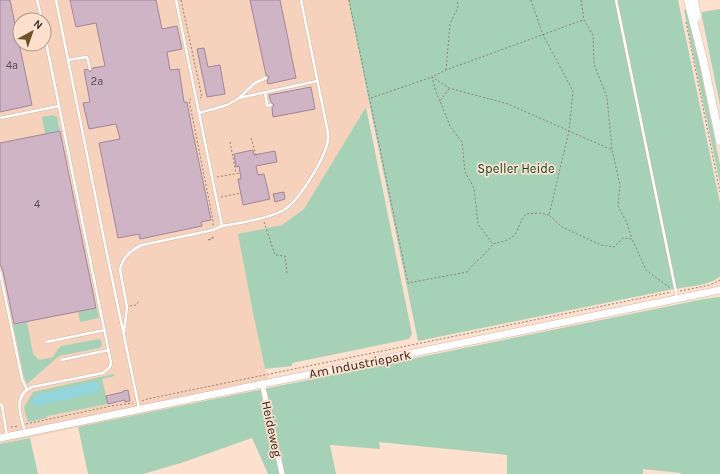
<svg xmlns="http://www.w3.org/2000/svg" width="720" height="474" font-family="Karla,sans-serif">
	<rect width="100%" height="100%" fill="#fde0ce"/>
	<path fill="#f6d2bd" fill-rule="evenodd" d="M0,0H348L370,109L366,108L304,209L282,225L239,234L253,313L265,369L272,386L0,444ZM20,20H44V44H20Z"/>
	<path fill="#a5d2b6" d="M348,0H615L674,289L418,341Z
		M617,0H678L720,203V276C710,286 689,286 676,289Z
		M688,9L720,165V184L684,10Z
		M720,9V105L702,17V12Z
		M366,107L412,334L409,339L292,363V366L265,369L253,313L238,234L282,225L304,209Z
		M52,115L57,117L60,131L45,134L42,117Z
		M720,297V474H681V473L643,469V474H507V455L379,442L380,449L330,445L336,474H268L252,438L181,463L143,474H88L78,427L704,299Z
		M97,308L99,318L80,322L78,312Z
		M27,322L33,354L39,360L53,357L58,349L61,346L98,339L101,340L102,346L99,348L59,356L27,384L24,377L13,325Z
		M114,374V376L102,379L108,404L47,416V418L28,422L27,419L24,407L33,392Z
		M30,438L38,474H0V444Z"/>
	<path fill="#91d5dd" d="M94,382L97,383L100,388L97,392L94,393L37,406L33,404V399L37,395Z"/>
	<path fill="#cfb4c6" stroke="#a08698" d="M0,0H10L32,105L0,112Z
		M70,0H156L162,29L177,26L182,49L167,52L170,70L179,69L184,102H187L191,124L211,220L201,222L202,226L140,239L139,234L118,238L99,143L120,139L116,124L89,129L83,103L90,102L84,70L87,69L90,72L93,68L105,66L96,23L76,27Z
		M250,0H280L296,78L268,84L267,81L269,77L266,75Z
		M204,48L208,67L220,65L225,94L207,97L197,49Z
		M311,87L315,109L273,117L272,108L274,105L271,102L269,95Z
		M60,131L96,308L14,324L3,271L0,264V143Z
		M253,150L254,155L275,151L277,162L256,166L258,175L264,174L270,199L243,205L238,179H241L239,166L236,167L234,154Z
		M284,192L285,199L275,202L273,194Z
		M128,390L130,401L125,402V400L108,404L106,396L123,392V391Z"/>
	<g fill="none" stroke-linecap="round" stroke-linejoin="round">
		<defs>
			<path id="lane" d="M37,0L42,20
				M56,0L108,259L139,408
				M616,0L677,297
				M68,60L87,57L90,69
				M265,92L267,106L271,105
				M240,97L255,83L266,78
				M199,113L227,105L239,98L317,81
				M0,118L59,106
				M222,226C240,223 267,219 282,211C298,203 323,161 327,144C329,139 328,133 327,128L301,0
				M0,272L22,379L27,390
				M124,332L127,307L120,270C122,258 131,250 142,245L213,230L222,226L176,0
				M46,342L105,330
				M61,360L109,350
				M0,404L2,406L7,436
				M25,432C21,417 12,395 32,387L103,373L110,367L111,363L44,32"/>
			<path id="street" d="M262,383L282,474"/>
			<path id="secondary" d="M0,438L720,290"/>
			<path id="primary" d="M688,0L704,64L720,141
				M694,0L697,17"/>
		</defs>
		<use href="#lane" stroke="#d1b5a4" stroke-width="3.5"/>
		<use href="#street" stroke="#d1b5a4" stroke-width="6"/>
		<use href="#secondary" stroke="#d1b5a4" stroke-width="8"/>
		<use href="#primary" stroke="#d1b5a4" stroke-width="9"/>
		<path stroke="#927f73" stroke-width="1" stroke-dasharray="2 2" stroke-linecap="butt" d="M181,0L202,97L200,98
			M349,0L408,283L467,272C475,262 485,255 493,244C501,242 513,240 517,231C520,224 521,220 526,214L539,213L549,215
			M531,0L543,35L573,91L569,131L549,215L562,227L601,245L614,247L623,238L632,239L646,270L670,288
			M581,0L584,20L593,35L594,64L607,97L612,150L620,185L618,206L627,223L632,239
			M686,22L720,192
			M446,70L450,24L458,7L457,0
			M449,89L440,101L450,126L462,142L465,172L474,188L478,224L492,243
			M371,98L432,77L449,88L508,104L612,150
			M191,99L189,100L213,220V226
			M440,101L436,92L432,77L446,70L583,20
			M251,138L257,158
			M230,142L236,173
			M217,177L240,173
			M221,197L241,193
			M264,222L275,255L285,256L287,273
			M208,240L213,237V235
			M209,240L213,239V237
			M680,291L710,285L720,280
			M130,306L136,305L139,301
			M142,401L147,399L671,292
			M26,424L111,406L133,403
			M11,427L19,426"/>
		<use href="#lane" stroke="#fff" stroke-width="2.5"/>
		<use href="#street" stroke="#fff" stroke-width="5"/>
		<use href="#secondary" stroke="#fff" stroke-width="7"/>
		<use href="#primary" stroke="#fff" stroke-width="8"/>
	</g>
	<g text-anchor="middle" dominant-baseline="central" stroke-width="3.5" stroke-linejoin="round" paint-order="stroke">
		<g font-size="11" fill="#584a4a">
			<text x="12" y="65">4a</text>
			<text x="97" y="81">2a</text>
			<text x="37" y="204">4</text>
		</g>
		<g font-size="13" fill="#0a492c" stroke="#fde0ce">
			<text x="516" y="168">Speller Heide</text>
		</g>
		<g font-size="13" fill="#312720" stroke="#fde0ce">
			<text transform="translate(360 364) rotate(-11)">Am Industriepark</text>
			<text transform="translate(272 429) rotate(78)">Heideweg</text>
		</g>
	</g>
	<g transform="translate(32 32) rotate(40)"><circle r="19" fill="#fde0ce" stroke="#ab9688"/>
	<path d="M0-3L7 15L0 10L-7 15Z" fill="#705226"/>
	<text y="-6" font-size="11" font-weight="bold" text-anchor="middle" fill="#312720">N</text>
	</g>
</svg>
